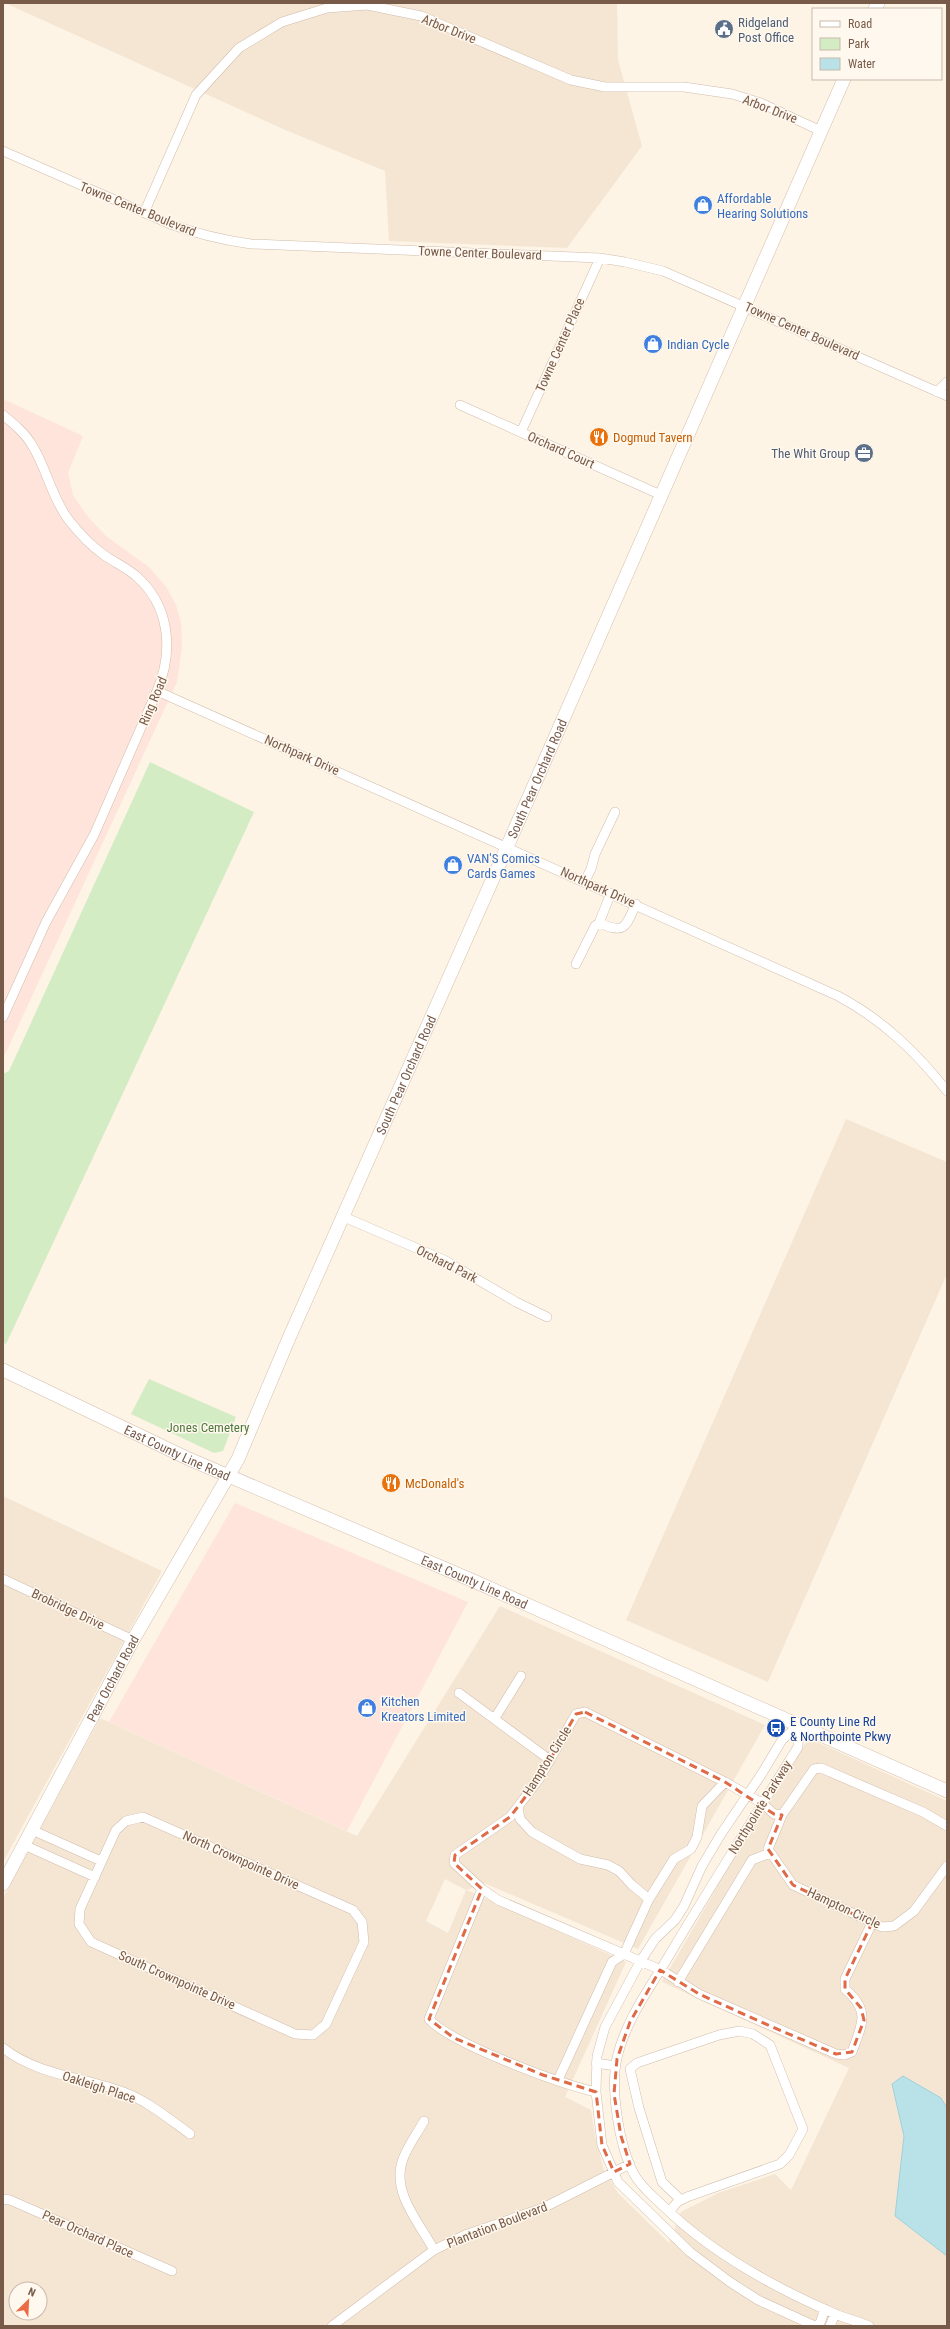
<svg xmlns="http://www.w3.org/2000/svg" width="950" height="2329" font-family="'Roboto Condensed',sans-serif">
	<rect width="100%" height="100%" fill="#fdf4e6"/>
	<path fill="#f5e6d4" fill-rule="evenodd" d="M5,3H617L618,60L642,146L567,248L389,241L385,171L283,129Z
		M846,1119L947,1162V1274L768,1682L626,1620Z
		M3,1496L162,1571L3,1862Z
		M500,1606L765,1725L638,1949L484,1883L467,1890L626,1962L565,2097L591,2110L595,2136L604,2170L618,2193L669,2243L681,2212L718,2193L775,2174L791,2190L849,2068L662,1982L731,1863L807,1740L817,1742L947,1801V2326H3V1898L100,1718L357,1836ZM445,1879L466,1890L448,1933L426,1921ZM16,2289H40V2313H16Z"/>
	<path fill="#fee4da" d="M3,399L83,436L68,473L73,495L88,517L106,536L150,568L167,588L176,605L181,622L182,646L177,682L3,1059Z
		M235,1503L468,1602L347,1831L109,1722Z"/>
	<path fill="#d4ecc4" d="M150,762L254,812L6,1344L3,1343V1074L9,1071Z
		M149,1379L236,1417L223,1451L214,1453L131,1414Z"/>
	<path fill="#b9e2e8" stroke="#9fd1db" d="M903,2076L941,2098L947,2108V2256L895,2216L904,2136L892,2084Z"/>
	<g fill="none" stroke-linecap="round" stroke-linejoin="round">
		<defs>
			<path id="street" d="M3,151L170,224C197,234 222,240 251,244L600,258L625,262L663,271L947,396
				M144,213L196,95L239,48L282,22L327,8L367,5L421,16L571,80L605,87H684L732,94L761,103L821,131
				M937,392L947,382
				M460,405L661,495
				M3,415C14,424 25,433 32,445C47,469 51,496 68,519C78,532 90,545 104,555C114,562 125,567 135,575C170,605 174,650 157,691L94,835L46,922L3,1017
				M521,432L600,258
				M157,691L838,996C883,1020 916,1052 947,1091
				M585,881L591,869L595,854L615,812
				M599,923C625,934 625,928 636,904
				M576,964L595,926L599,923L611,893
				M344,1217L444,1260L516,1302L547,1317
				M3,1579L133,1640
				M459,1693L550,1760
				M495,1718L521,1676
				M799,1725L798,1747C756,1814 714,1881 673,1949C653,1984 626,2018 617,2058C610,2088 619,2146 634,2174C640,2186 652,2195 662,2205C710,2252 771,2286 833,2313C844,2318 857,2321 869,2326
				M799,1725L782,1740L761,1775L721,1834L702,1866L684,1906L675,1920L655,1939L640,1962L605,2027L597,2056L596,2092L602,2145L618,2182L690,2252L730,2282L758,2300L815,2326
				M518,1807L520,1819L532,1832L580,1859L608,1865L619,1871L632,1885L649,1899
				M143,1817L353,1910L362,1922L364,1942L326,2024L313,2035L295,2034L91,1942L79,1924L80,1909L116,1830L126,1821Z
				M947,1826L923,1812L821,1768L814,1769L782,1815L768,1849L793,1885L882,1927L894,1926L914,1911L947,1866
				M32,1830L101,1861
				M24,1845L95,1877
				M482,1889L498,1900L661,1970L699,1994L836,2054L844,2055L852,2052C862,2024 871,2011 845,1989V1979L872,1923
				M678,1982L752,1860L770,1853
				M3,2048C37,2075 83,2077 123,2092C148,2101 169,2119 190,2134
				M596,2063L616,2066
				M558,2080L612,1962L624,1954L649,1899L674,1859L691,1849L697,1837L702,1806L725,1782
				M596,2092C561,2084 451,2044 429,2019L482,1889L454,1863L455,1855L510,1817L539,1779L576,1714L585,1712L725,1782L762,1803L774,1814L782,1815
				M424,2121C417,2134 406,2148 402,2162C392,2193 420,2224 434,2250
				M3,2199L10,2200L172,2271
				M670,2212C675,2203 678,2201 687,2197L780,2164L789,2155L803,2129L770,2045L753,2034L740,2031L719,2035L637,2063L630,2069L639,2108L662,2182L681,2200
				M332,2326L434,2250L465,2235L543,2208L630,2164
				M815,2326L820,2323L825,2309
				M830,2326L835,2314"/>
			<g id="secondary">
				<path d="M875,9L878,3"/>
				<path id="s1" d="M3,1370L189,1459L476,1582L947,1791"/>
				<path id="s2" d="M3,1884L133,1640L238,1459L289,1338L507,847L844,79"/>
			</g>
		</defs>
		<use href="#street" stroke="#d0bcab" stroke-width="10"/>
		<use href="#secondary" stroke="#d5beab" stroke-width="14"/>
		<use href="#street" stroke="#fff" stroke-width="9"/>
		<use href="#secondary" stroke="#fff" stroke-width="13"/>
	</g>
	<path fill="none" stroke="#e06946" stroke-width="3" stroke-dasharray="8 5" stroke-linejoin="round" d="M585,1712L725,1782L774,1814L782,1815L768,1849L793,1885L872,1923L845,1979V1989L861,2008L864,2020L852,2052L836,2054L770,2026L699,1994L660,1970L630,2022L617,2059L614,2094L621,2136L630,2164L614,2172L602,2145L596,2092L543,2075L454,2038L429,2019L482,1889L454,1863L455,1855L510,1817L539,1779L576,1714Z"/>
	<defs>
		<symbol id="civic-disc" viewBox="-11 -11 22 22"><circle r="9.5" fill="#5c6f8a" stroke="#fff8ee"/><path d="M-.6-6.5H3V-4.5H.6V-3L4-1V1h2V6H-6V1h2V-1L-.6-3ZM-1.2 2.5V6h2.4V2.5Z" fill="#fff"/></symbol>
		<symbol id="shop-disc" viewBox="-11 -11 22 22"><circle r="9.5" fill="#3f7fe0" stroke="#fff8ee"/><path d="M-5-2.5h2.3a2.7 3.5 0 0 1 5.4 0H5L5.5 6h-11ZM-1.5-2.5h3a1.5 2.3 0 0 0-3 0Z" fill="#fff"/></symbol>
		<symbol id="restaurant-disc" viewBox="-11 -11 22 22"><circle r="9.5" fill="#e8710a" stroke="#fff8ee"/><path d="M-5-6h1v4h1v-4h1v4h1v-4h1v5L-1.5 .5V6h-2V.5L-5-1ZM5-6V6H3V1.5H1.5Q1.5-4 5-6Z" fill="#fff"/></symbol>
		<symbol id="office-disc" viewBox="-11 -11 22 22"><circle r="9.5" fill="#5c6f8a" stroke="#fff8ee"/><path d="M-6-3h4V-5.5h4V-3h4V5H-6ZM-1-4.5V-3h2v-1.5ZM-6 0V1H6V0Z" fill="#fff"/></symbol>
		<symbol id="bus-disc" viewBox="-11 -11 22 22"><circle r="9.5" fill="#1a4fb4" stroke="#fff8ee"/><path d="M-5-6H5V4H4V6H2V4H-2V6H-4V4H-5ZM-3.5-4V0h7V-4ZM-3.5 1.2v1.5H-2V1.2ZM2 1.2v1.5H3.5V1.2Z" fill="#fff"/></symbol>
	</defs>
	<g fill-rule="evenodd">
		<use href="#civic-disc" x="713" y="18" width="22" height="22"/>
		<use href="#shop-disc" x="692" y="194" width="22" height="22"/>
		<use href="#shop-disc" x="642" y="333" width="22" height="22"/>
		<use href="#restaurant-disc" x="588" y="426" width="22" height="22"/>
		<use href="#office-disc" x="853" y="442" width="22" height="22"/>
		<use href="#shop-disc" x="442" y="854" width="22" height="22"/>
		<use href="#restaurant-disc" x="380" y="1472" width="22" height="22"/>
		<use href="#shop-disc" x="356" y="1697" width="22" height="22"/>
		<use href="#bus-disc" x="765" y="1717" width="22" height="22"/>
	</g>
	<g text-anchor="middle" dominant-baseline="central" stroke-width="3" stroke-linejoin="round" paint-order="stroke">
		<g font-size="13" fill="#4e5e75" stroke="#fff8ee" text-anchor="start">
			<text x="738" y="22">Ridgeland<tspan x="738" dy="15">Post Office</tspan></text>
			<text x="850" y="453" text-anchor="end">The Whit Group</text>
		</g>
		<g font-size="13" fill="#785a49" stroke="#fff8ee">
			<text transform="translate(449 29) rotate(22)">Arbor Drive</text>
			<text transform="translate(770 109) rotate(21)">Arbor Drive</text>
			<text transform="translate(138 209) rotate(22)">Towne Center Boulevard</text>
			<text transform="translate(480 253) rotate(2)">Towne Center Boulevard</text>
			<text transform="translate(802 331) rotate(24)">Towne Center Boulevard</text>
			<text transform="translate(560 345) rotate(-66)">Towne Center Place</text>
			<text transform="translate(561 450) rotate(24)">Orchard Court</text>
			<text transform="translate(153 701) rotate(-67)">Ring Road</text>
			<text transform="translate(302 755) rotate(24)">Northpark Drive</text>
			<text stroke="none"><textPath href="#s2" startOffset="1229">South Pear Orchard Road</textPath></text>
			<text transform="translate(598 887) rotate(24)">Northpark Drive</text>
			<text stroke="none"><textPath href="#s2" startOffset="905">South Pear Orchard Road</textPath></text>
			<text transform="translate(447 1264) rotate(27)">Orchard Park</text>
			<text stroke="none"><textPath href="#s1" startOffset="193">East County Line Road</textPath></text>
			<text stroke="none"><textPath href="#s1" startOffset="517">East County Line Road</textPath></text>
			<text transform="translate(68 1609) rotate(25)">Brobridge Drive</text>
			<text stroke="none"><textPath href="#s2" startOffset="233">Pear Orchard Road</textPath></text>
			<text transform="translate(547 1761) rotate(-58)">Hampton Circle</text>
			<text transform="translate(760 1807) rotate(-58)">Northpointe Parkway</text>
			<text transform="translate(241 1860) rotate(24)">North Crownpointe Drive</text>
			<text transform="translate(844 1908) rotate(25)">Hampton Circle</text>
			<text transform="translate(177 1980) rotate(24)">South Crownpointe Drive</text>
			<text transform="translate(99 2087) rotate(18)">Oakleigh Place</text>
			<text transform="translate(497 2225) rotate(-21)">Plantation Boulevard</text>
			<text transform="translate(88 2234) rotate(24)">Pear Orchard Place</text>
		</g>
		<g font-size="13" fill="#366cbe" stroke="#fff8ee" text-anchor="start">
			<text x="717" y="198">Affordable<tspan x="717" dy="15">Hearing Solutions</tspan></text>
			<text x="667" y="344">Indian Cycle</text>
			<text x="467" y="858">VAN'S Comics<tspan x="467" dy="15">Cards Games</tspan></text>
			<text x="381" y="1701">Kitchen<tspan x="381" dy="15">Kreators Limited</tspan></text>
		</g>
		<g font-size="13" fill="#c56008" stroke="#fff8ee" text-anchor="start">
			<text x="613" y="437">Dogmud Tavern</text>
			<text x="405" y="1483">McDonald's</text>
		</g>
		<g font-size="13" fill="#4f793e" stroke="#fff8ee">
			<text x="208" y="1427">Jones Cemetery</text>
		</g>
		<g font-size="13" fill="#164399" stroke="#fff8ee" text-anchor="start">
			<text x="790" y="1721">E County Line Rd<tspan x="790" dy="15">&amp; Northpointe Pkwy</tspan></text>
		</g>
	</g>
	<rect width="950" height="2329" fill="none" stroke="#785a49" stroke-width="8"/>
	<rect x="812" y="8" width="130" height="72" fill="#fff8ee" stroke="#c9b9ac"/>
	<rect x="820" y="21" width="20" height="6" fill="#ffffff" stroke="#c9b9ac"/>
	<text x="848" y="28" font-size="12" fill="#785a49">Road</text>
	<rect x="820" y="38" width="20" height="12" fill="#d4ecc4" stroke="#c9b9ac"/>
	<text x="848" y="48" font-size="12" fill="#785a49">Park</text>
	<rect x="820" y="58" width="20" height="12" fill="#b9e2e8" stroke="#c9b9ac"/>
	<text x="848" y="68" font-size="12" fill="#785a49">Water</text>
	<g transform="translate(28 2301) rotate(24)"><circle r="19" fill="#fff8ee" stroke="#c9b9ac"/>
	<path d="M0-3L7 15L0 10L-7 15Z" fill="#ec6b46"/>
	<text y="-6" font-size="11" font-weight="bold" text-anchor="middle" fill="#785a49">N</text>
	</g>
</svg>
